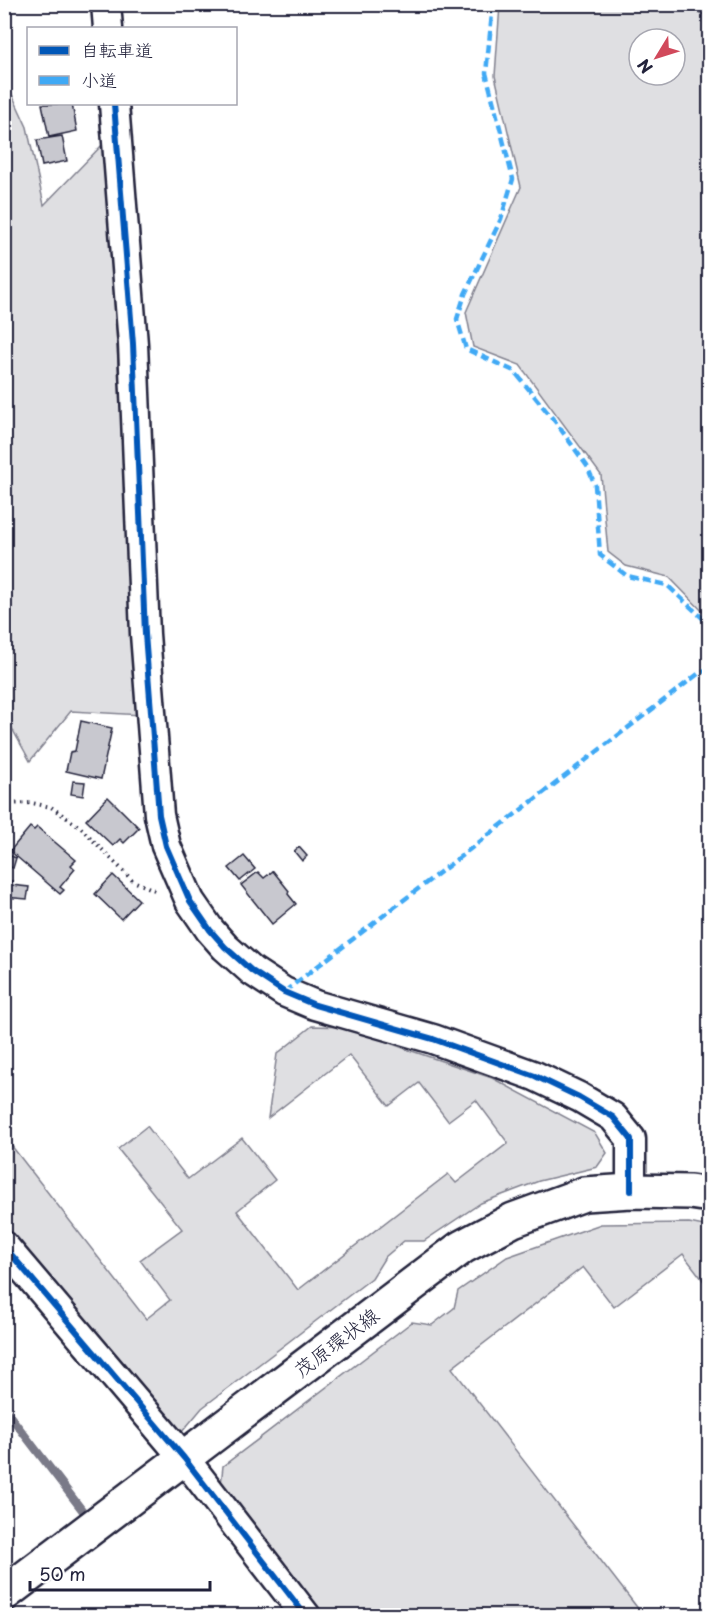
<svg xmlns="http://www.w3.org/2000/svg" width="714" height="1620" font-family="'Playpen Sans','Klee One',sans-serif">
	<rect width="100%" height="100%" fill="#fff"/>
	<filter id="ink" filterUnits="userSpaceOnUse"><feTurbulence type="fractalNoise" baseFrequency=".0167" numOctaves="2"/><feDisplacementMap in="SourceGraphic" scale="12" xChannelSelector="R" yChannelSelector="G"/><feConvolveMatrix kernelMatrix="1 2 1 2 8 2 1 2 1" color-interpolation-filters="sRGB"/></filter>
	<g filter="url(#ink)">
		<path fill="#dfdfe2" stroke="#80808e" stroke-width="1.5" fill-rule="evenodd" d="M500,5H674L709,16V618L669,577L626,566L608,552L601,475L520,365L473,347L466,312L521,187L495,76ZM639,39H675V75H639Z
			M4,77L27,127L44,205L105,142L126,498L142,715L71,711L30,761L4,714Z
			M312,1026L347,1027L406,1049L492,1078L595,1133L607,1153L597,1167L539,1181L481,1203L424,1241H404L385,1257L372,1278L202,1408L176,1439L5,1237L4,1136L146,1319L170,1300L140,1260L182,1229L118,1149L147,1126L188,1179L242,1138L275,1180L237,1211L298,1290L448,1174L456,1183L508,1143L476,1100L448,1121L419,1083L389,1106L349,1055L268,1118L277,1054Z
			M689,1223L709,1227V1288L683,1254L614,1307L583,1267L452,1368L643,1615H315L220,1494L223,1466L412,1322L432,1325L454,1308L458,1291L507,1257L601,1224Z"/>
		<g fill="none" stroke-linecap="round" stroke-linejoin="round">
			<path stroke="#7a7a88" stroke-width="8" d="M4,1408L89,1519"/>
		</g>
		<path fill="#c8c8cf" stroke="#22223b" stroke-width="1.5" d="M42,104H72L77,131L49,137Z
			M62,136L67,161L42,166L37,140Z
			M81,721L112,728L101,779L66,771L70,752L75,751Z
			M73,781L85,782L83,796L71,794Z
			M108,797L139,828L124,843L120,839L113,846L86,820Z
			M30,827L34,830L37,827L76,860L71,865L75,869L60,887L64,890L60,894L10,851Z
			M299,847L307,856L302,861L294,851Z
			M5,854L16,858L13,868L4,865Z
			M244,856L255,869L240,881L229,868Z
			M273,871L289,891L288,894L296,904L272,924L241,885L258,872L264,878Z
			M113,875L139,900L121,919L95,894Z
			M4,880L12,881L11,885L29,887L27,899L4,897Z"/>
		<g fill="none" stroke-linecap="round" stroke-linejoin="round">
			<defs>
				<path id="minor" d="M106,4L108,28
					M114,104L133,344L145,634L159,815L166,846L190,901L210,930L225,947L252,971L284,992L315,1005L433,1039L535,1076L579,1097L613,1117L631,1139V1191
					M4,1246L184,1458L306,1616"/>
				<path id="secondary" d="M4,1594L462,1247L513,1220L584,1194L631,1191L690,1192L710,1195"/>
			</defs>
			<use href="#minor" stroke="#22223b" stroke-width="33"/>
			<use href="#secondary" stroke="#22223b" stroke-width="38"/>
			<path stroke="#22223b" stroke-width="4" stroke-dasharray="1.5 4.5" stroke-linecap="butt" d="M4,804L32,803L51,807L80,827L133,881L157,891"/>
			<use href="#minor" stroke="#fff" stroke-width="28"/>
			<use href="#secondary" stroke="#fff" stroke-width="33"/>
			<path stroke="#3fa9f5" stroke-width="4.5" stroke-dasharray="9 4.5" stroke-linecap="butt" d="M493,4L486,73L513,179L501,219L465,294L457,319L466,349L514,371L557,424L587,466L595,485L600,555L627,576L667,585L710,625
				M284,992L698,674L710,669"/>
			<defs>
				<path id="cycleway" d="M114,104L133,344L145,634L159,815L166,846L190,901L210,930L225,947L252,971L284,992L315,1005L433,1039L535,1076L579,1097L613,1117L631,1139V1191
					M4,1246L184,1458L306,1616"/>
			</defs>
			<use href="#cycleway" stroke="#fff" stroke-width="10"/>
			<use href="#cycleway" stroke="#0057b8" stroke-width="6"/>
		</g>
	</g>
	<g text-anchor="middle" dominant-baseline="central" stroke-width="4.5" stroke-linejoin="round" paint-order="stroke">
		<g font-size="20" fill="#22223b" stroke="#fff">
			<text transform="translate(336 1342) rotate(-37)">茂原環状線</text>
		</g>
	</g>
	<rect width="714" height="1620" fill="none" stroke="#fff" stroke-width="24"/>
	<rect x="12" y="12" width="690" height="1596" fill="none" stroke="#22223b" stroke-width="2" filter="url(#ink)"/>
	<rect x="27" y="27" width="210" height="78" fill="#ffffff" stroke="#a7a7b1" stroke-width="1.5"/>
	<rect x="39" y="46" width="30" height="9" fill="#0057b8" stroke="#a7a7b1" stroke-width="1.5"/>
	<text x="81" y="57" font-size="18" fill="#22223b">自転車道</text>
	<rect x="39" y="76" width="30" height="9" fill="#3fa9f5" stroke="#a7a7b1" stroke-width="1.5"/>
	<text x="81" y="87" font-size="18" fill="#22223b">小道</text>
	<g transform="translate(657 57) rotate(232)"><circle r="28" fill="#ffffff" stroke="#a7a7b1" stroke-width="1.5"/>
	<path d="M0-4.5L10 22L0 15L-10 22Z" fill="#d1495b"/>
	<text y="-9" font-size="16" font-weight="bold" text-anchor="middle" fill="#22223b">N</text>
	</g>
	<path d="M30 1581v9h180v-9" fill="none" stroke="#22223b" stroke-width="3"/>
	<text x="39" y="1581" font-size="18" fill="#22223b" stroke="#ffffff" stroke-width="4.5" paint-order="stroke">50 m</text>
</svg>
